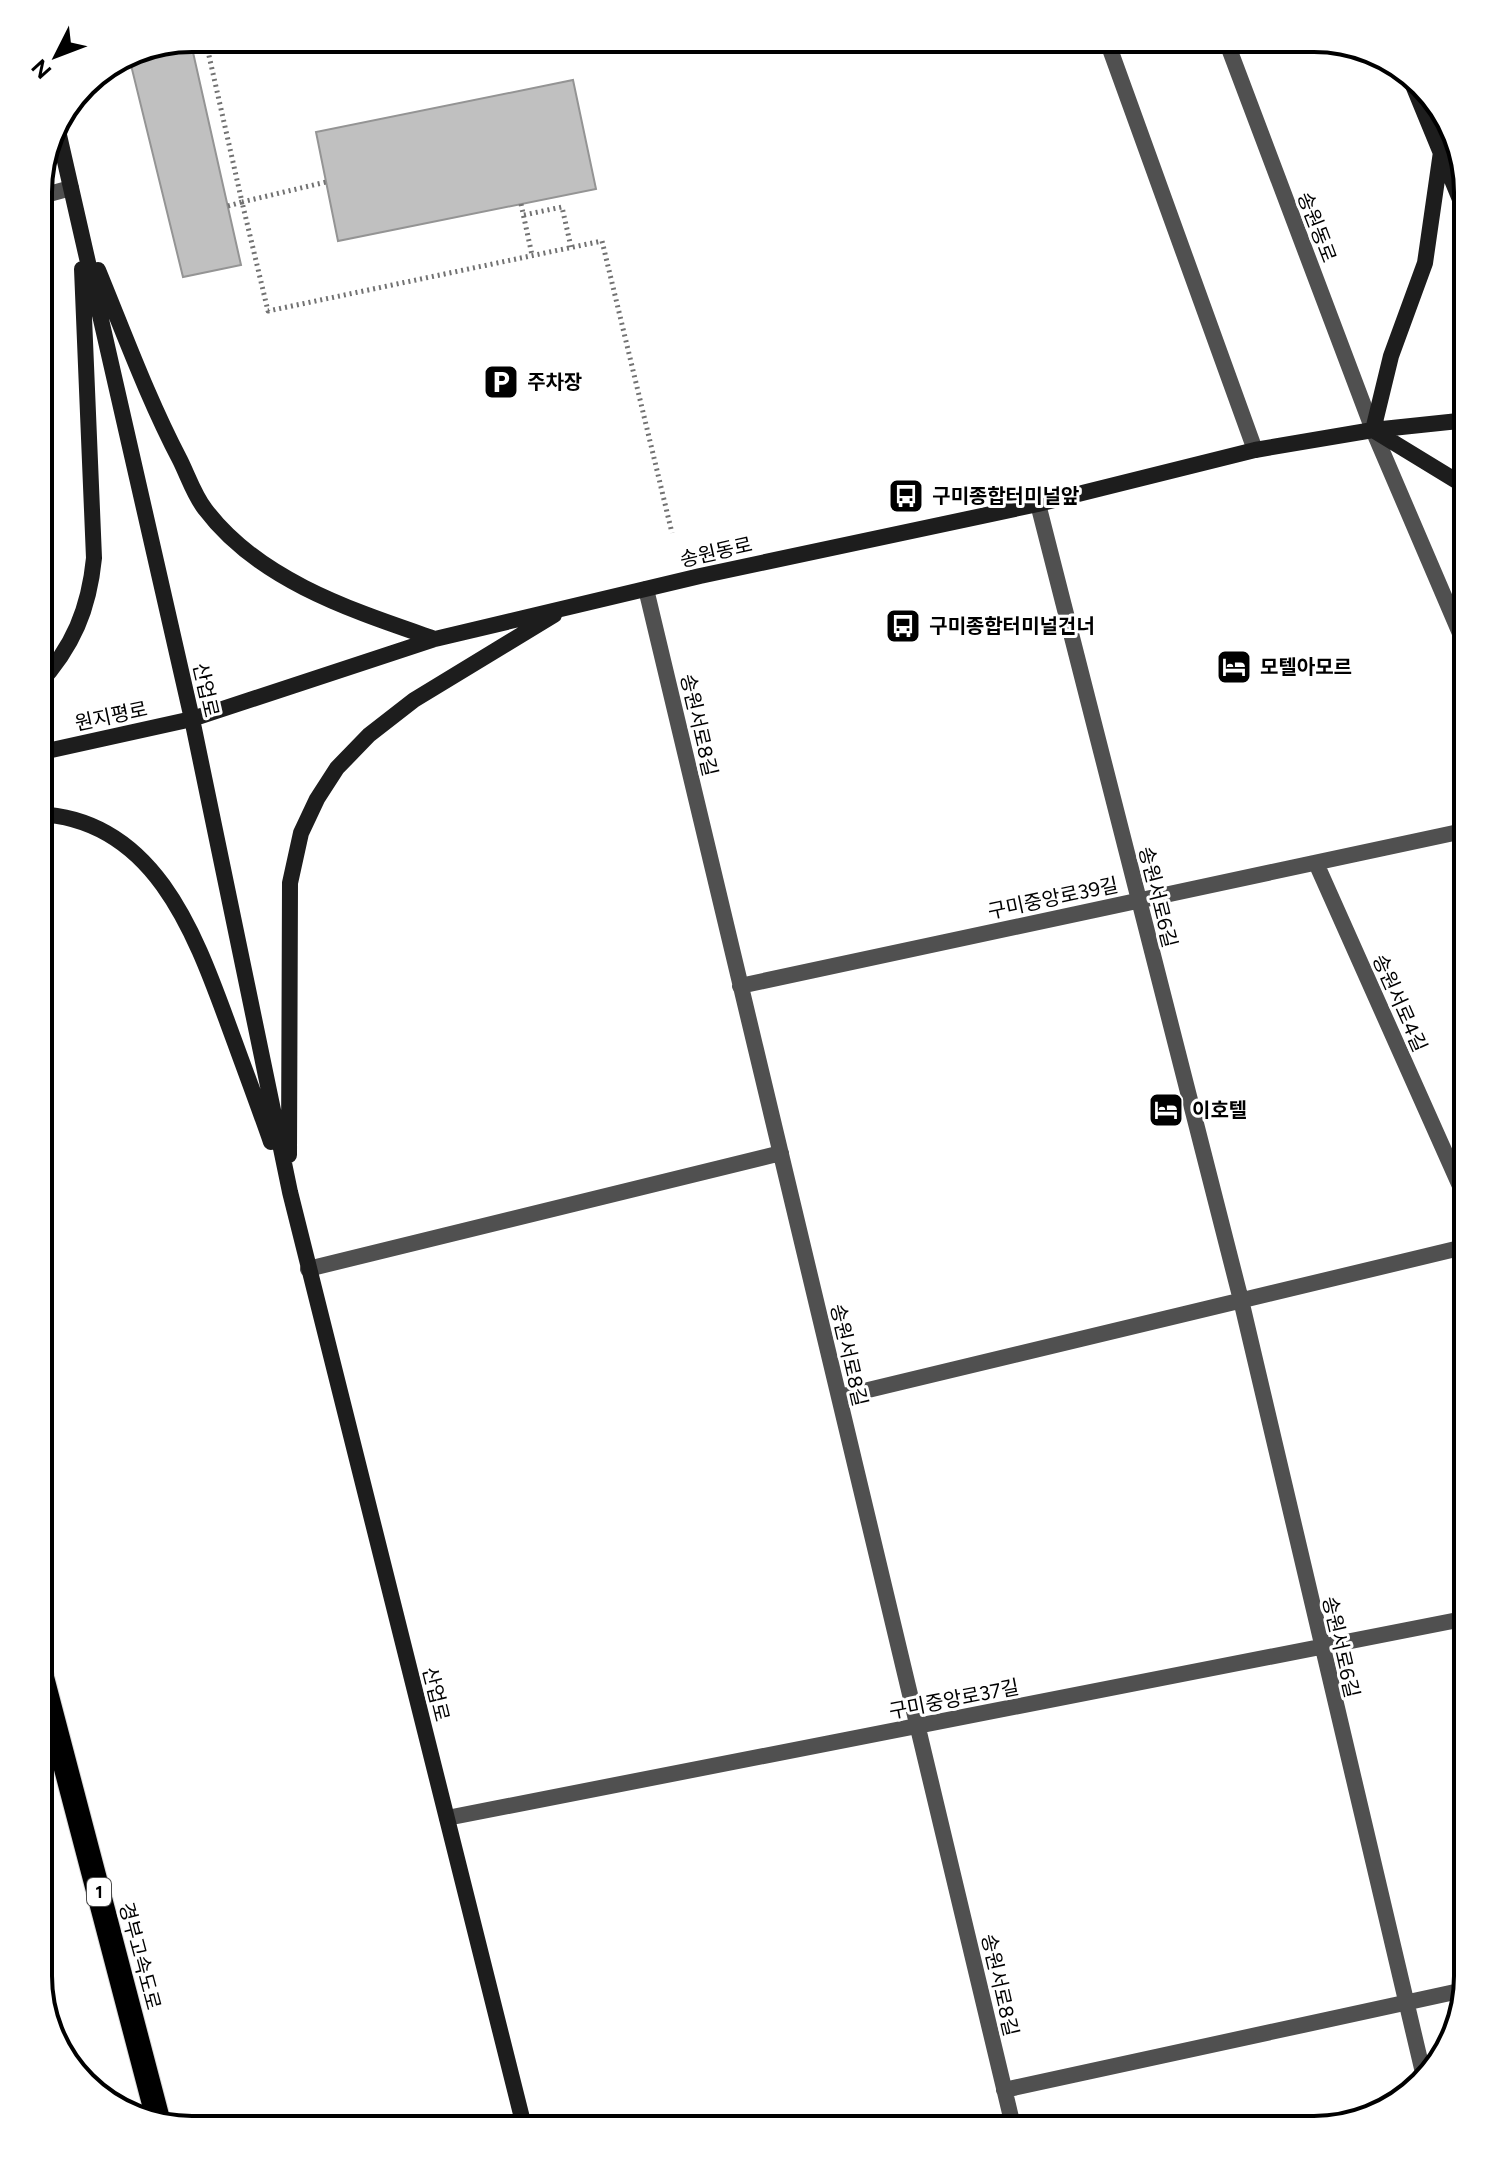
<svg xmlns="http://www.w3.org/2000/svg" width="1506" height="2168" font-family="Figtree,'Noto Sans KR',sans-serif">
	<rect width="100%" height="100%" fill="#fff"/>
	<path fill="#c0c0c0" stroke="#949494" stroke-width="2" d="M190,39L241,265L183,277L130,61Z
		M573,80L596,189L338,241L316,132Z"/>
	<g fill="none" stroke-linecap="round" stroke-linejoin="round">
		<defs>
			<path id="highway" d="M38,1662L159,2123"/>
		</defs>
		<use href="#highway" stroke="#dbdbdb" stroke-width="26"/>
		<path stroke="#727272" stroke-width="5" stroke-dasharray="2 4" stroke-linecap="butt" d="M205,38L242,202L326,182
			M521,204L532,255
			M228,206L242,202L268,311L602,241L672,533
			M524,215L562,207L571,247"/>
		<path stroke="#505050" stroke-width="16" d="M1106,38L1255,450
			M1225,38L1373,430L1468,652
			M38,197L71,188
			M1038,504L1241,1300L1424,2077
			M646,589L1014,2130
			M1316,863L1468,1204
			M740,986L1468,830
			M308,1269L781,1153
			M839,1397L1468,1246
			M447,1818L1468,1618
			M1004,2090L1464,1990"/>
		<path stroke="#1d1d1d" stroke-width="16" d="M1410,78L1468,219
			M56,122L192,719L290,1192L525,2130
			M98,270C124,333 148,399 180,460C188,476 194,495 205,509C259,581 354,611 435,639
			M1373,430L1391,356L1425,263L1441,152
			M1373,430L1468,488
			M38,685C73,647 89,609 94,558L82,269
			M38,753L192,719L435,639L700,576L1038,504L1255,450L1373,430L1468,420
			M38,814C153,819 194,931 227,1021C242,1062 257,1102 271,1142
			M289,1155L290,883L301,833L317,799L337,768L369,735L414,700L554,615"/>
		<use href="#highway" stroke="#000" stroke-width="24"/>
	</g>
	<defs>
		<symbol id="parking-square" viewBox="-11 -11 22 22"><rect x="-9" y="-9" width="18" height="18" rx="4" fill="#000" stroke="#fff"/><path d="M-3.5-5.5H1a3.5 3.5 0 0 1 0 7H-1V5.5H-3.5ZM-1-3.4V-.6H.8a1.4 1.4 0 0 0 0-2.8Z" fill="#fff"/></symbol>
		<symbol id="bus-square" viewBox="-11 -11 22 22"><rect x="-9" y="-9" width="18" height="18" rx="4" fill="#000" stroke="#fff"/><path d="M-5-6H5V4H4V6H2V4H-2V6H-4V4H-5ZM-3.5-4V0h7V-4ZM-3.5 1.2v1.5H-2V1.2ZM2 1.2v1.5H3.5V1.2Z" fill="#fff"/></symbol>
		<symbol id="hotel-square" viewBox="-11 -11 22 22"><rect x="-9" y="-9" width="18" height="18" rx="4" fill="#000" stroke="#fff"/><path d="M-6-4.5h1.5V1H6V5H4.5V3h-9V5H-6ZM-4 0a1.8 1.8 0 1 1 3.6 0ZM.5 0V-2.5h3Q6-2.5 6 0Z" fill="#fff"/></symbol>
	</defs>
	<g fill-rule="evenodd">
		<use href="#parking-square" x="481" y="362" width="40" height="40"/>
		<use href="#bus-square" x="886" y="476" width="40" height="40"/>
		<use href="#bus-square" x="883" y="606" width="40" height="40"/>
		<use href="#hotel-square" x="1214" y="647" width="40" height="40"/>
		<use href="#hotel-square" x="1146" y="1090" width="40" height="40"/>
	</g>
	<g text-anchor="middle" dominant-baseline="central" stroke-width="6" stroke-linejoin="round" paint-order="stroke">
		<rect fill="#fff" stroke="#4c4c4c" stroke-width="2" x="87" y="1878" width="24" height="28" rx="6"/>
		<g font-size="18" font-weight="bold" fill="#000">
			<text x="99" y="1892">1</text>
		</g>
		<g font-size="20" fill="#000" stroke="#fff">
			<text transform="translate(1317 227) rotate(69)">송원동로</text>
			<text transform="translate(716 552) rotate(-13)">송원동로</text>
			<text transform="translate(206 690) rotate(77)">산업로</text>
			<text transform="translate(111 716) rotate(-12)">원지평로</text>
			<text transform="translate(699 725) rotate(77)">송원서로8길</text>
			<text transform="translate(1158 897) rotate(76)">송원서로6길</text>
			<text transform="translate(1053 898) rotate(-12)">구미중앙로39길</text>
			<text transform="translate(1400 1003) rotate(66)">송원서로4길</text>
			<text transform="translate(849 1355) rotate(77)">송원서로8길</text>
			<text transform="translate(1341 1647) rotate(77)">송원서로6길</text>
			<text transform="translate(436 1694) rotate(76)">산업로</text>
			<text transform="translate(954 1699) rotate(-11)">구미중앙로37길</text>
			<text transform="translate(140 1956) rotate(75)">경부고속도로</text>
			<text transform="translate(1000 1985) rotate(77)">송원서로8길</text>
		</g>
		<g font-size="20" font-weight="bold" fill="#000" stroke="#fff" text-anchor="start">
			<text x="527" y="382">주차장</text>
			<text x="932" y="496">구미종합터미널앞</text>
			<text x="929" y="626">구미종합터미널건너</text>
			<text x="1260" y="667">모텔아모르</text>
			<text x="1192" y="1110">이호텔</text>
		</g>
	</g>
	<path d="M0 0H1506V2168H0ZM192 52H1314A140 140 0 0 1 1454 192V1976A140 140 0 0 1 1314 2116H192A140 140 0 0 1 52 1976V192A140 140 0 0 1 192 52Z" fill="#fff" fill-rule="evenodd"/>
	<path fill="none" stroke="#000" stroke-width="4" d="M192 52H1314A140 140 0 0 1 1454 192V1976A140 140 0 0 1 1314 2116H192A140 140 0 0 1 52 1976V192A140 140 0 0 1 192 52Z"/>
	<g transform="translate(56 56) rotate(228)" stroke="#ffffff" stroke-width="6" paint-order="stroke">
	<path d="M0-6L14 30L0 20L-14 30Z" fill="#000000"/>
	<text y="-12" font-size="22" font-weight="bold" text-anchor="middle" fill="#000000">N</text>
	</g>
</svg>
